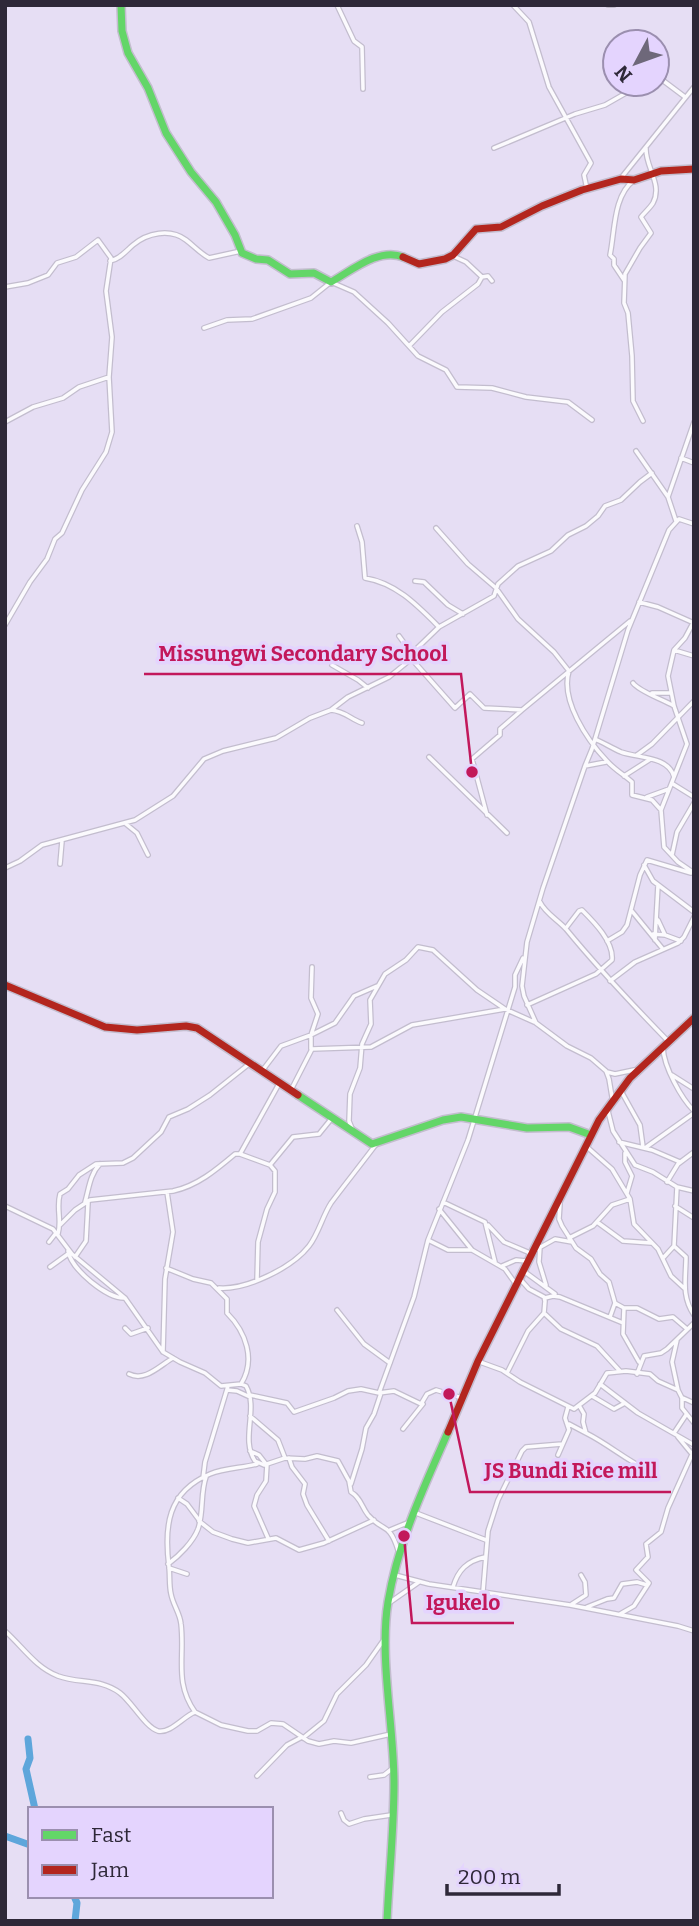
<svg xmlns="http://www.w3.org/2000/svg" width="699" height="1926" font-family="Bitter,serif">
	<rect width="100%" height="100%" fill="#e6def4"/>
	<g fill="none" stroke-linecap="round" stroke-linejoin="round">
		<path stroke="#5ea6db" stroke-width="7" d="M28,1739L30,1758L26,1769L35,1809
			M5,1836L30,1845
			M74,1896L77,1903L75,1921"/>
		<defs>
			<path id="street" d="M337,5L354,41L362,47L363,89
				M513,5L529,22L549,87L591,163L584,175L587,189
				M608,5H614
				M657,76L685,97
				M494,148L575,114L605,105L626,93L641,89L645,84
				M621,178L694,87
				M453,256L466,262L482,277
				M110,261C120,259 126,251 133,245C147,233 170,228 186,240C194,246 200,253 209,258L241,251
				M624,280L614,265V259L610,255C615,231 613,196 634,180
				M5,287L28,283L48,275L57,263L76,257L98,240L111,258L106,291L112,337L109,377L112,432L106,452L82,490L62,533L55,539L47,559L30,582L5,625
				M204,328L227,320L252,319L311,298L331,282L354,292L388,323L418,356L446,370L457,387L492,388L526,397L568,402L592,420
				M410,345L442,312L478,284L482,277L488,276L492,281
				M643,421L633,401L632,356L628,313L624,303L625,274L640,248L651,233L641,217C644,213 650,208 653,203C663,184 645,167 646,148
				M5,422L33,407L63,398L79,387L109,377
				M636,451L668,497L676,521
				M681,458L694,463
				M668,497L694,422
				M357,526L362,542L365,578C396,583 417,605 439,627
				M436,528L468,564L496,588L518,619L554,652L569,671C560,700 587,740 607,761C614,769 624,775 632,782V795L652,800L661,810
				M415,581L424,582L448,605L463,614
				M639,602L658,607L694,623
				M630,621L522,710L484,708L470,694L455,708L409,656L439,627L494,596L498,584L518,566L551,551L568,535L586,526L598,516L605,506L621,500L640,482L652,473
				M693,623L685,638L674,650L668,676L674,706L687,744L661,810L664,847L678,862L694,873
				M399,636L407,647L409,656
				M674,650L694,656
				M332,665L358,680L368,688
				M633,683C640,692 662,699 674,706
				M652,693H671
				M331,710C345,711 350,719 362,723
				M595,739C604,743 612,748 621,752C637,758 669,756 674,777
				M637,755L652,744L694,701
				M429,757L507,833
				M585,766L606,762
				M624,776L649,760
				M673,784L694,797
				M647,797L669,789
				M487,815L472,759L500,735V729L522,710
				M126,824L137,833L148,855
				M672,855L677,832L694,803
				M60,864L62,841
				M644,865L653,881L694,912
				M5,868L20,861L42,845L135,820L173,796L204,759L223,751L276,738L310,718L331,710L348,697L389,677L410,660
				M540,902C545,913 558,920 566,929C598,968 632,1004 667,1040
				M631,910L662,948
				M658,920L665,935
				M653,934L665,935L681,941
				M655,940L658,885
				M607,941L622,932L627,925L640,875L647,860L691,873
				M610,981L635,962L678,943L684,937L694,917
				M527,1005L596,974L612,960C614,942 594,922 582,910L579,911L566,928
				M663,1048C664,1067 681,1098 694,1111
				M311,1049V1035L318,1014L311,998L312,967
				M262,1071L281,1046L311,1035L335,1023L354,996L377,986
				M607,1072L615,1074L634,1070
				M672,1075L694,1089
				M291,1090L312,1049L371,1047L412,1025L505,1009L534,1022
				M621,1091L640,1125L643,1147
				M612,1097L609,1079L606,1071L591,1058L567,1046L536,1023L524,996L522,986L527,942L543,888L585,766L592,749L628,630L669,530L679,519L694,524
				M608,1111L613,1131L635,1165L653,1172L677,1187L694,1191
				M353,1131L349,1121L350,1094L360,1068L362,1044L371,1024L370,1000L385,974L406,960L418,947L433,950L477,990L505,1009
				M619,1142L652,1150L680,1162
				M587,1147L612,1169L630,1199L634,1224L658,1249L671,1276L684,1288
				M645,1148L694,1113
				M625,1153V1162L632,1176L627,1193
				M240,1154L280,1082
				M667,1182L678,1164L694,1152
				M85,1202C89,1188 90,1174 100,1164
				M443,1202L485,1222L495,1262
				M560,1204L559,1219L562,1226L576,1248L591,1259L600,1274L609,1282L615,1303L610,1317
				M5,1206L53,1229L72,1254L125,1298L163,1352L180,1362L205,1373L221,1386L241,1384L246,1386C259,1409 240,1439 255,1461L264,1465L285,1458L305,1459L317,1456L338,1461L349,1481L351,1492C361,1498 361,1506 368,1515C382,1532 389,1521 398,1550
				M675,1206L694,1218
				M439,1209L472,1250
				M597,1222L623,1241L651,1243
				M60,1225L75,1210L90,1200L173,1191C197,1186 216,1170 235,1154H240L270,1165L293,1137L319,1134L332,1118
				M488,1225L504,1242L530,1253L555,1239L572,1242
				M58,1234C62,1220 56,1208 60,1194L68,1189L79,1175L96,1164L123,1163L133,1158L161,1132L169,1117L188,1109L210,1095L249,1064
				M569,1238L593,1226L612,1205L630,1199
				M428,1240L448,1250H472L505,1269L515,1283
				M49,1242L56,1233
				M674,1246L686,1257C686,1278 681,1296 694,1315
				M540,1247L539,1262L546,1285
				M68,1251C71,1269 107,1299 125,1298
				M75,1257L86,1241L88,1203
				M664,1257L674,1246L677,1187
				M502,1266L516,1260L526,1261
				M50,1267L68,1254
				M166,1268L193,1279L211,1283L227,1299V1313C246,1332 256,1360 241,1384
				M525,1272L555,1294
				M257,1280L258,1242L267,1209L275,1192V1171L270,1165
				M219,1288C246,1290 292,1268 309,1246C319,1233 322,1217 331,1203C346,1183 362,1163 377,1143
				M545,1298L553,1296L560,1297L623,1323
				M615,1303L624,1308H637L659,1319L673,1317L687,1329
				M624,1308L623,1334L639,1362
				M337,1310L364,1344L390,1363
				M544,1313L561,1329L597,1346L619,1370
				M125,1328L131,1334L148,1328
				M677,1340L672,1362L678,1390
				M163,1352L165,1279L173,1232L167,1192
				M480,1362L502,1370L520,1382L574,1409L595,1393L607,1373L626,1371L650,1374L658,1381L678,1390L682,1398V1408L694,1423
				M507,1373L528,1331L544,1313L545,1301L544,1297L529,1289L520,1279
				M129,1374C145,1382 159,1366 173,1358
				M637,1374L644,1356L661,1353L667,1349L694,1323
				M600,1384L638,1413L694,1445
				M227,1390L237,1391L250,1397
				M379,1393L414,1297L428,1240L468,1140L515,987V975L523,958
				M250,1395L287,1403L294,1412L334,1398L348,1391L361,1389L379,1393L394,1391L421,1404L427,1394L436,1390L462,1398
				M592,1396L614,1409L625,1403
				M683,1398L694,1403
				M580,1407L584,1414L583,1422L586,1433C608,1444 626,1460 649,1471
				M250,1416L278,1440L285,1458
				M569,1424L586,1433
				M403,1429L423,1404
				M674,1433L686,1415
				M678,1437L692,1454
				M250,1451L259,1455L266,1464
				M558,1455L569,1430L565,1418L568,1407
				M289,1458L292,1467L305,1484L303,1494L307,1505L329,1541
				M267,1464L266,1481L257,1495L254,1506L268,1538
				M203,1478L205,1462L228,1386
				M351,1484L362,1449L366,1428L374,1414L381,1393
				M178,1498L187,1504L199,1520
				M416,1513L486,1540
				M199,1521L213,1532L232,1539L248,1543L276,1538L299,1550L324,1543L374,1520
				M390,1530L407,1523
				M168,1564C179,1556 193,1542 198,1529C204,1512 200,1494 206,1477
				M169,1568L187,1574
				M395,1575L429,1584L570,1605L678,1626L694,1631
				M453,1587C458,1570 467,1561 485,1557
				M483,1591L488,1531L498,1500L522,1451L526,1447L562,1444
				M389,1603L419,1582
				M572,1604L586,1595L585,1582L581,1575
				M587,1607L607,1599L614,1598L622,1584L637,1582L647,1585
				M620,1614L634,1606L649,1583L636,1570L648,1557L646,1544L661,1532L668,1508L694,1450
				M5,1631C23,1647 35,1667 58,1676C80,1684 100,1678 120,1693C132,1702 145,1727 158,1731C170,1734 184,1716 195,1712L221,1725L248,1731H257L271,1723L283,1724L308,1741L319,1744L334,1741L351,1743L391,1734
				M195,1712C174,1682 185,1658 181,1624C180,1613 173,1605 171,1594C169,1586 170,1576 169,1567C164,1527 167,1492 210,1474C225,1468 242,1468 257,1464
				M303,1738L324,1721L337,1694L366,1665L385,1638
				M257,1776L287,1745L302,1737
				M370,1777L384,1775L393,1768
				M341,1813L344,1820L349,1824L364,1819L391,1815"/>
			<path id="fast" d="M121,5L122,31L128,53L148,88L166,133L191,172L216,202L235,235L242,253L256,259L268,260L290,274L314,273L331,282C351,271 379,247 403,257
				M298,1095L372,1144L443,1120L461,1117L527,1128L569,1127L591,1135
				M387,1921C389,1875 394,1829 394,1783C394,1726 379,1657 388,1602C398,1542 424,1487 448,1432"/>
			<path id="jam" d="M403,257L419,264L445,259L453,255L476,229L501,227L542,206L582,190L621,179L634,180L661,171L694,169
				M5,985L105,1027L137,1030L186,1026L197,1028L298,1095
				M448,1432L478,1361L599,1120L630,1078L694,1018"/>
		</defs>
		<use href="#street" stroke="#c3bdce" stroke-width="6"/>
		<use href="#fast" stroke="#c3bdce" stroke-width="10"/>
		<use href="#jam" stroke="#c3bdce" stroke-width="10"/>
		<use href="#street" stroke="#fbfafd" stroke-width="3.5"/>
		<use href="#fast" stroke="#63d668" stroke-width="7"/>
		<use href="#jam" stroke="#b3261e" stroke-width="7"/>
	</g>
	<path fill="none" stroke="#c2185b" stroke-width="2.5" d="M472 772L461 674H144M449 1394L470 1492H671M404 1536L412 1623H514"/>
	<g fill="#c2185b" stroke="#e4d4fe" stroke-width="2.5">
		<circle cx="472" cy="772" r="7"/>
		<circle cx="449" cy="1394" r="7"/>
		<circle cx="404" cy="1536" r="7"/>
	</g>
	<g font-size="21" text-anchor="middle" font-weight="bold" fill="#c2185b" stroke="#e4d4fe" stroke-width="7" stroke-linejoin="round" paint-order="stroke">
		<text x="303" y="661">Missungwi Secondary School</text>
		<text x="571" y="1478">JS Bundi Rice mill</text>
		<text x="463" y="1610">Igukelo</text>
	</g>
	<rect width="699" height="1926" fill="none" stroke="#2e2838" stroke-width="14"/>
	<rect x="28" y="1807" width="245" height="91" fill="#e4d4fe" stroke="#9b8faf" stroke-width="2"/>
	<rect x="42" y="1830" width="35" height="10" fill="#63d668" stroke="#9b8faf" stroke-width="2"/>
	<text x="91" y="1842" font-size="21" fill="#2e2838">Fast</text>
	<rect x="42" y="1865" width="35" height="10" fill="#b3261e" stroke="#9b8faf" stroke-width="2"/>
	<text x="91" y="1877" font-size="21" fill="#2e2838">Jam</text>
	<g transform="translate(636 63) rotate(229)"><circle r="33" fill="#e4d4fe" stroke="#9b8faf" stroke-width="2"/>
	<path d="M0-5L12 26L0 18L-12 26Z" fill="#6e687a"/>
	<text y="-10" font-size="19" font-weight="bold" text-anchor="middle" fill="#2e2838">N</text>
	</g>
	<path d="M447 1884v10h112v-10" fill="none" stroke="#2e2838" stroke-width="3.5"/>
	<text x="458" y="1884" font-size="21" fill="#2e2838" stroke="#e4d4fe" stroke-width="5" paint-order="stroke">200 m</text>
</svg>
